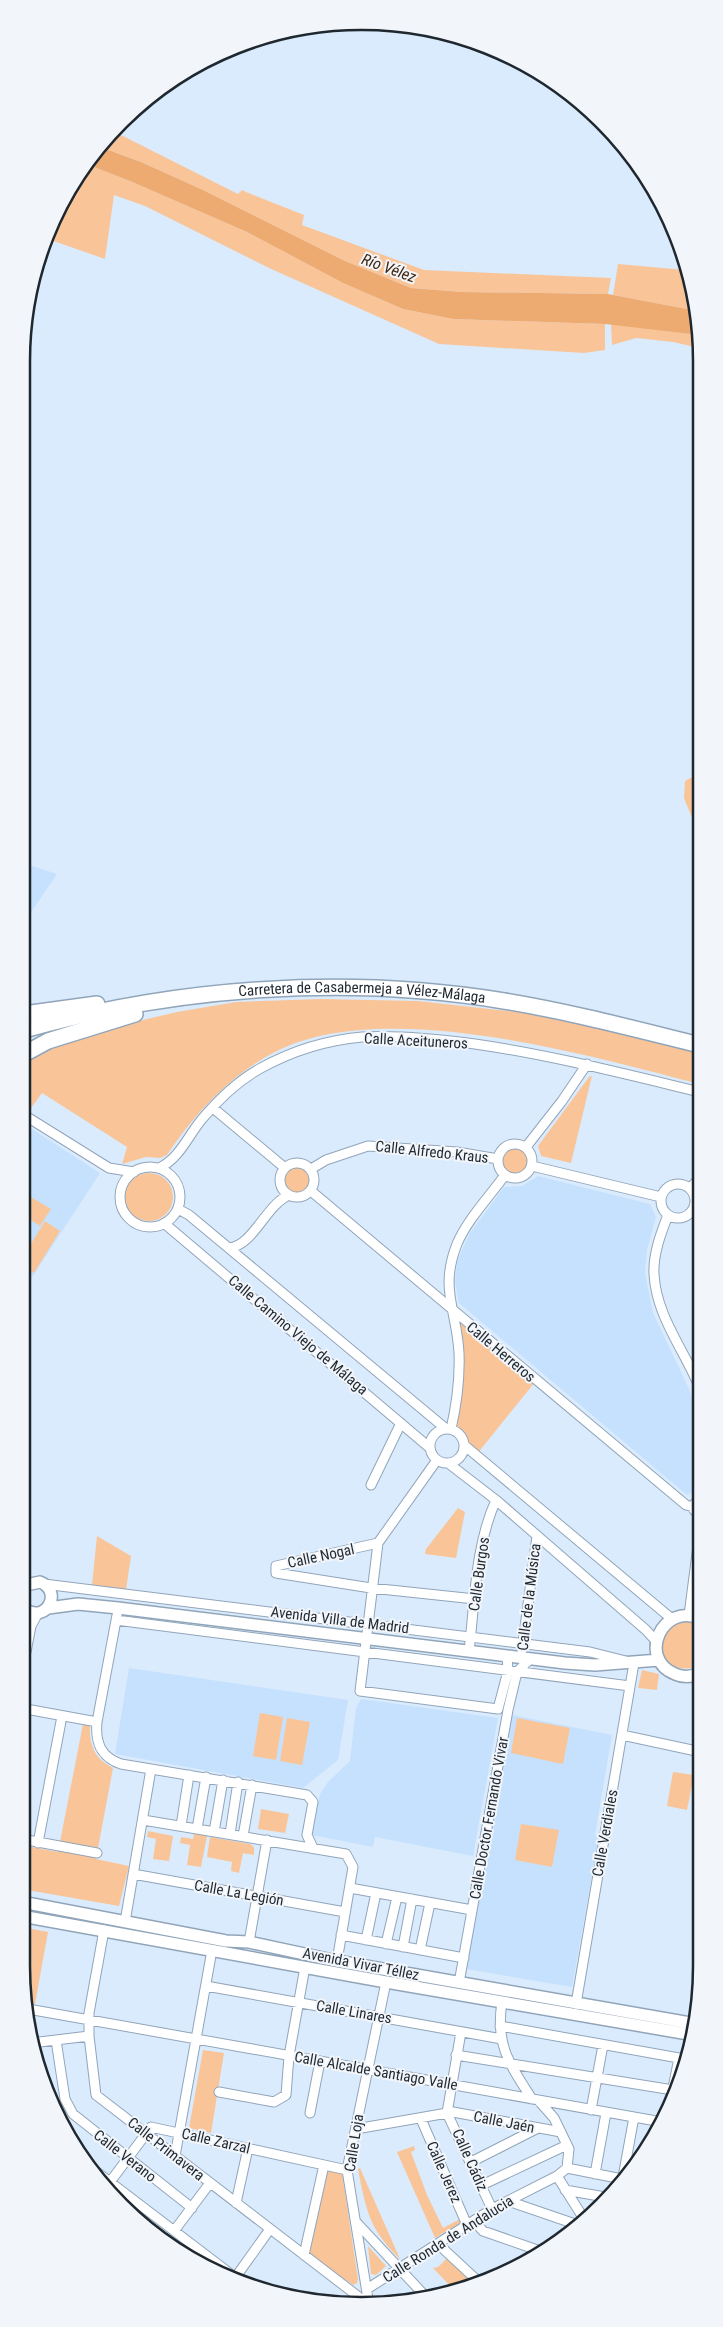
<svg xmlns="http://www.w3.org/2000/svg" width="723" height="2327" font-family="'Roboto Condensed',sans-serif">
	<rect width="100%" height="100%" fill="#daebfd"/>
	<path fill="#c6e1fd" d="M23,863L57,874L23,924Z
		M32,1129L100,1173L25,1288L24,1141Z
		M538,1176L650,1204L656,1217L647,1250L645,1273L653,1313L689,1389L700,1422L701,1453L695,1491L687,1495L459,1303L455,1282L457,1261L470,1233L504,1187L522,1186Z
		M129,1668L348,1700L338,1760L303,1788L115,1754Z
		M361,1699L498,1718L473,1856L375,1837L373,1847L312,1835L320,1794L328,1782L350,1761L356,1708Z
		M512,1715L612,1735L595,1835L599,1836L572,1987L466,1969Z"/>
	<path fill="#f9c598" d="M113,131L238,194L242,190L246,192L304,215L302,225L424,270L611,278L608,294L463,292L411,288L345,261L203,190L141,162L100,147Z
		M86,164L130,181L247,232L343,283L403,309L453,319L605,324V350L584,353L439,344L269,268L145,206L114,195L105,259L45,238L79,172Z
		M618,264L685,270L697,311L613,295Z
		M611,324L699,335V348L673,342L636,338L612,345Z
		M700,773V837L684,798L685,781Z
		M321,999L418,1001L552,1016L700,1053V1084C587,1055 383,996 275,1052C230,1075 195,1113 167,1155L160,1158L146,1157L122,1164L127,1147L42,1093L31,1108L24,1104V1064L62,1043L117,1026L177,1012L236,1002Z
		M592,1076L571,1163L541,1156L538,1146L589,1077Z
		M502 1162a13 13 0 1 1 26 0a13 13 0 1 1-26 0Z
		M283 1180a14 14 0 1 1 28 0a14 14 0 1 1-28 0Z
		M125 1197a24 24 0 1 1 48 0a24 24 0 1 1-48 0Z
		M24,1193L51,1209L40,1226L25,1216Z
		M45,1221L60,1231L34,1273L25,1267V1253Z
		M456,1319L535,1382L477,1454L464,1445V1435L455,1429L463,1389L461,1350Z
		M458,1508L465,1512L456,1558L425,1554L426,1549Z
		M97,1536L131,1556L126,1590L92,1585Z
		M681,1620H692L701,1625V1665C679,1676 650,1660 663,1635C666,1629 676,1624 681,1620Z
		M642,1670L659,1674L657,1690L638,1688Z
		M260,1713L283,1717L276,1760L253,1756Z
		M287,1718L310,1722L302,1765L280,1761Z
		M517,1718L570,1728L563,1764L511,1753Z
		M83,1724L90,1726C89,1746 95,1759 113,1768L96,1859L129,1866L119,1906L27,1890V1846L58,1852Z
		M673,1772L694,1775L687,1810L667,1806Z
		M261,1809L289,1814L285,1833L258,1829Z
		M521,1824L559,1830L552,1867L515,1860Z
		M148,1831L173,1836L169,1861L153,1859L156,1839L147,1837Z
		M194,1834L207,1836L201,1867L187,1865L190,1845L180,1843L181,1837L193,1839Z
		M210,1837L250,1844L254,1847V1855L243,1853L239,1873L231,1871L232,1862L207,1857Z
		M27,1928L48,1932L35,2004L28,2002Z
		M203,2050L224,2053L211,2133L189,2128Z
		M414,2146L415,2150L411,2152L427,2195L443,2228L460,2219L462,2222L435,2238L397,2152Z
		M360,2168L400,2259C369,2229 366,2210 358,2169Z
		M326,2169L342,2172L358,2279L357,2283L353,2285L308,2253Z
		M100,2181L214,2271L155,2236L106,2190Z
		M368,2246L386,2266L376,2275L371,2274Z
		M448,2257L477,2284L456,2292L433,2268L438,2267Z"/>
	<path fill="#edab71" d="M100,147L141,162L203,190L345,261L411,288L463,292L608,294L697,311L699,335L605,324L453,319L403,309L343,283L247,232L130,181L86,164Z"/>
	<g fill="none" stroke-linecap="round" stroke-linejoin="round">
		<defs>
			<path id="minor" d="M213,1108L285,1168
				M24,1115L109,1168L134,1172
				M498 1161a17 17 0 1 1 34 0a17 17 0 1 1-34 0Z
				M526,1147L562,1101L587,1064
				M280 1180a17 17 0 1 1 34 0a17 17 0 1 1-34 0Z
				M532,1166L661,1197
				M120 1197a30 30 0 1 1 60 0a30 30 0 1 1-60 0Z
				M161,1167C180,1157 188,1136 202,1119C218,1100 239,1080 261,1068C292,1051 328,1040 362,1037C399,1035 438,1039 475,1044C551,1055 625,1074 700,1092
				M311,1169L326,1160L368,1146L457,1152L498,1159
				M661 1201a17 17 0 1 1 34 0a17 17 0 1 1-34 0Z
				M690,1188L700,1178
				M311,1191L686,1505L694,1507
				M178,1209L189,1215L445,1428
				M668,1215C661,1233 653,1254 654,1274C656,1317 686,1352 701,1391
				M165,1224L430,1448
				M229,1248C253,1246 266,1205 289,1195
				M430 1446a17 17 0 1 1 34 0a17 17 0 1 1-34 0Z
				M451,1429C457,1403 460,1379 459,1353C457,1311 439,1289 457,1244C467,1220 489,1197 505,1175
				M464,1445L672,1619
				M437,1460L378,1543L360,1691L498,1709L508,1671L507,1656
				M448,1463L496,1500L646,1630L656,1641
				M371,1485L401,1423
				M701,1500L695,1503L694,1510L701,1517
				M378,1543L276,1566V1573L371,1588L475,1599
				M44,1584L590,1652L634,1663L576,2004
				M117,1615L97,1722C95,1743 101,1757 121,1764L307,1795L313,1802L307,1835L313,1848
				M689,1615L701,1523
				M116,1620L630,1686
				M522,1650L537,1536
				M469,1651C475,1601 475,1546 496,1500
				M26,1652L31,1626L38,1613
				M26,1709L97,1722
				M622,1735L701,1752
				M143,1820L346,1854L353,1867L337,1961
				M181,1826L189,1775
				M197,1829L206,1777
				M214,1832L223,1780
				M230,1834L238,1782
				M243,1836L252,1785
				M27,1840L97,1853
				M38,1843L62,1716
				M133,1874L345,1912
				M350,1888L472,1910
				M125,1922L151,1769
				M104,1930L89,2013V2036L96,2095L368,2304
				M341,1935L464,1958
				M366,1940L376,1893
				M249,1942L267,1840
				M386,1944L397,1897
				M403,1947L412,1899
				M420,1950L430,1903
				M459,1983L508,1710L517,1672L530,1659
				M206,1986L502,2039
				M502,2002C495,2045 510,2065 532,2099
				M28,2009L662,2122
				M500,2026L679,2058L669,2108
				M56,2040L65,2099L73,2114L192,2208
				M31,2043L89,2036
				M456,2055L673,2090
				M219,2092L274,2102L286,2095L289,2056L305,1967
				M591,2110L603,2045
				M310,2113L320,2061
				M447,2113L492,2209
				M447,2113L461,2032
				M421,2119L467,2225
				M356,2129L453,2112L561,2132
				M175,2156L212,1950
				M471,2162L538,2128
				M567,2168L622,2179
				M93,2169L236,2278
				M595,2174L606,2113
				M557,2176L584,2219
				M623,2177L634,2117
				M110,2182L151,2127L347,2170
				M482,2185L567,2145
				M565,2190L605,2197
				M508,2201L578,2225
				M236,2203L248,2148
				M474,2221L483,2231L543,2252
				M356,2222L427,2298
				M174,2231L210,2183
				M438,2244L480,2283
				M304,2255L324,2165
				M235,2278L270,2229
				M367,2289L492,2209L557,2176L567,2168L569,2149L554,2118L539,2101
				M369,2305L347,2170L386,1982"/>
			<path id="tertiary" d="M26,1585L40,1582C63,1591 47,1623 26,1610
				M48,1608L78,1604L118,1608L565,1663L595,1665L659,1660
				M701,1619C662,1601 637,1659 675,1674C684,1678 693,1677 701,1672
				M27,1903L226,1941L249,1942L337,1961L696,2024
				M27,1917L386,1982L694,2035"/>
			<g id="primary">
				<path d="M24,1014L97,1004"/>
				<path id="s1" d="M24,1030C177,987 347,975 504,1001C571,1012 635,1029 700,1045"/>
				<path d="M24,1054L48,1041L135,1014"/>
			</g>
		</defs>
		<use href="#minor" stroke="#91a5ba" stroke-width="11"/>
		<use href="#tertiary" stroke="#91a5ba" stroke-width="14"/>
		<use href="#primary" stroke="#91a5ba" stroke-width="18"/>
		<use href="#minor" stroke="#fff" stroke-width="9"/>
		<use href="#tertiary" stroke="#fff" stroke-width="11"/>
		<use href="#primary" stroke="#fff" stroke-width="15"/>
	</g>
	<g text-anchor="middle" dominant-baseline="central" stroke-width="4" stroke-linejoin="round" paint-order="stroke">
		<g font-size="15" fill="#1f272f" stroke="#f2f6fb">
			<text stroke="none"><textPath href="#s1" startOffset="342">Carretera de Casabermeja a Vélez-Málaga</textPath></text>
			<text transform="translate(416 1041) rotate(3)">Calle Aceituneros</text>
			<text transform="translate(432 1152) rotate(6)">Calle Alfredo Kraus</text>
			<text transform="translate(298 1335) rotate(40)">Calle Camino Viejo de Málaga</text>
			<text transform="translate(501 1352) rotate(40)">Calle Herreros</text>
			<text transform="translate(321 1556) rotate(-12)">Calle Nogal</text>
			<text transform="translate(479 1574) rotate(-82)">Calle Burgos</text>
			<text transform="translate(529 1597) rotate(-83)">Calle de la Música</text>
			<text transform="translate(340 1620) rotate(7)">Avenida Villa de Madrid</text>
			<text transform="translate(489 1818) rotate(-80)">Calle Doctor Fernando Vivar</text>
			<text transform="translate(605 1833) rotate(-80)">Calle Verdiales</text>
			<text transform="translate(239 1893) rotate(10)">Calle La Legión</text>
			<text transform="translate(361 1964) rotate(11)">Avenida Vivar Téllez</text>
			<text transform="translate(354 2012) rotate(10)">Calle Linares</text>
			<text transform="translate(376 2071) rotate(10)">Calle Alcalde Santiago Valle</text>
			<text transform="translate(504 2122) rotate(11)">Calle Jaén</text>
			<text transform="translate(216 2141) rotate(13)">Calle Zarzal</text>
			<text transform="translate(354 2143) rotate(-81)">Calle Loja</text>
			<text transform="translate(166 2149) rotate(38)">Calle Primavera</text>
			<text transform="translate(125 2156) rotate(38)">Calle Verano</text>
			<text transform="translate(470 2160) rotate(66)">Calle Cádiz</text>
			<text transform="translate(444 2172) rotate(66)">Calle Jerez</text>
			<text transform="translate(448 2239) rotate(-32)">Calle Ronda de Andalucia</text>
		</g>
		<g font-size="16" font-style="italic" fill="#42270e" stroke="#f2f6fb">
			<text transform="translate(389 268) rotate(20)">Río Vélez</text>
		</g>
	</g>
	<path d="M0 0H723V2327H0ZM361 30H362A331 331 0 0 1 693 361V1966A331 331 0 0 1 362 2297H361A331 331 0 0 1 30 1966V361A331 331 0 0 1 361 30Z" fill="#f2f6fb" fill-rule="evenodd"/>
	<path fill="none" stroke="#1f272f" stroke-width="2.5" d="M361 30H362A331 331 0 0 1 693 361V1966A331 331 0 0 1 362 2297H361A331 331 0 0 1 30 1966V361A331 331 0 0 1 361 30Z"/>
</svg>
